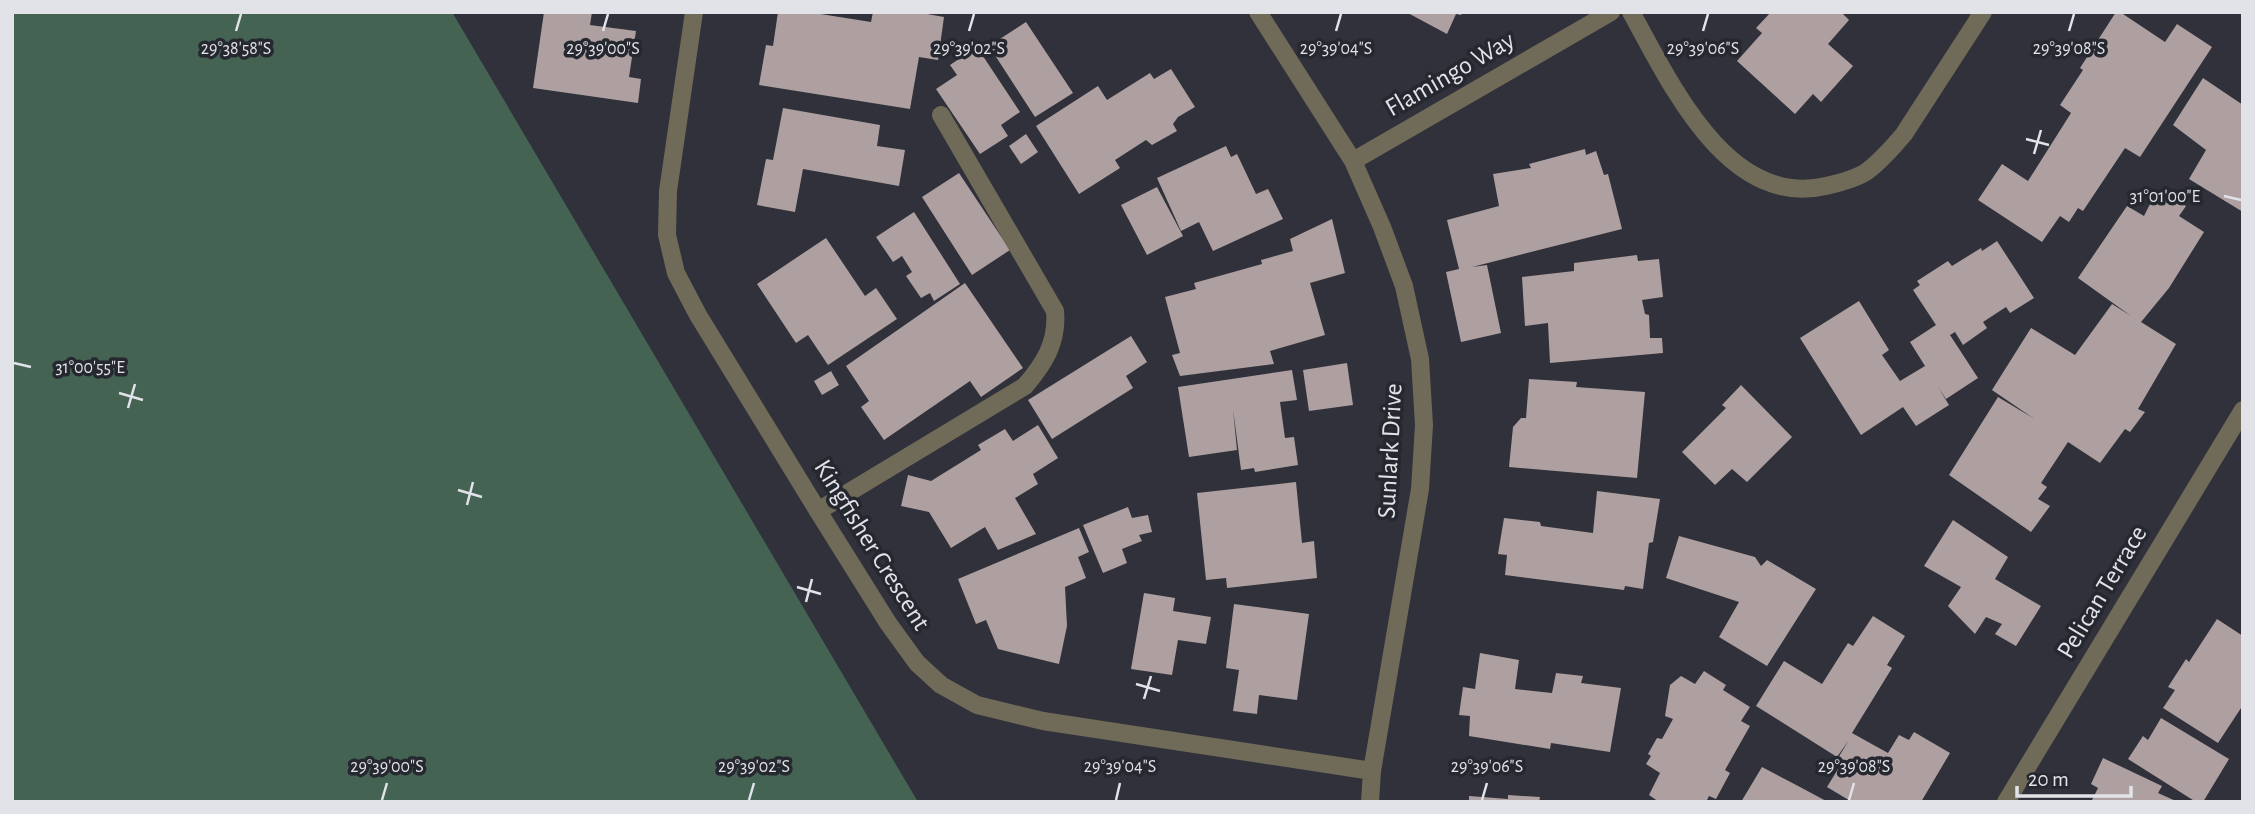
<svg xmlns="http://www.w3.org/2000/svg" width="2255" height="814" font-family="'Alegreya Sans',sans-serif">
	<rect width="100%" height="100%" fill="#30313a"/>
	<path fill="#446353" d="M12,12H452L918,802H12Z"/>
	<path fill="#aea0a0" d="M544,12H592L590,25L636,31L629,77L641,79L638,103L533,88Z
		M778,12H808L871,22L873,12H916L944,17L938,60L919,57L910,109L759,85L766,45L773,46Z
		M1406,12H1463L1461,15L1456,14L1447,34Z
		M1771,12H1841L1849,20L1828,44L1853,66L1821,102L1813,94L1795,114L1737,61L1762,33L1756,28Z
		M2116,12H2120L2165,42L2177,24L2212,47L2140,157L2125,148L2083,211L2078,208L2069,222L2060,216L2042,242L1978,200L2002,164L2028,181L2071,113L2060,105L2083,70L2080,68Z
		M1026,22L1073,93L1035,117L989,46Z
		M977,47L1020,112L1001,125L1008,136L980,154L936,89L957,75L950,65Z
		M1171,69L1195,107L1178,117L1173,124L1177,131L1152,145L1146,140L1115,160L1120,168L1079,194L1036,126L1098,86L1107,100L1150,73L1154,79Z
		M2203,78L2243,105V212L2189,179L2206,150L2173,125Z
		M783,108L880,125L877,146L905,150L899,186L803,169L795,212L757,205L766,159L773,160Z
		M1026,134L1038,152L1021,164L1009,146Z
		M1226,146L1231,157L1237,154L1256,194L1268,189L1283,219L1213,251L1199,222L1181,231L1157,178Z
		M1585,149L1586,155L1596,151L1604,175L1608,174L1622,229L1472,267L1487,265L1501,333L1461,342L1446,272L1459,269L1447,220L1499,206L1493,174L1531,168L1529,164Z
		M959,173L1010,250L972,275L922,197Z
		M1157,187L1183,236L1147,255L1121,205Z
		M2164,194L2186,206L2179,216L2204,232L2169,288L2141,322L2176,344L2138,409L2145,412L2130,432L2125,429L2100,463L2068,442L2041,483L2047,487L2038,499L2050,506L2031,532L1949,475L1998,397L2033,418L1992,390L2031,328L2075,355L2112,304L2131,316L2078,278L2127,206L2144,216L2153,198L2158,204Z
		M914,212L960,284L934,301L930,293L921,298L906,276L912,272L902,256L893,262L876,237Z
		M1332,219L1345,273L1310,283L1325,335L1270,351L1274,364L1180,376L1172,355L1180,353L1165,297L1196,289L1194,283L1262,264L1261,260L1293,251L1290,239Z
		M826,238L865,296L876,288L897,319L828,365L808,335L796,343L757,284Z
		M1997,241L2034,298L2010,313L2006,307L1983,322L1987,328L1963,345L1955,332L1950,335L1978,378L1946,399L1938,387L1949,405L1916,426L1903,407L1861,435L1800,338L1859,301L1889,350L1882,355L1900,381L1925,366L1910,342L1936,325L1913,290L1920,285L1917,281L1948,261L1952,266L1981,248L1982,251Z
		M1637,255L1638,261L1659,259L1663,297L1642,300L1645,314L1649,315L1650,338H1662L1663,353L1550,363L1548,323L1525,326L1522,277L1574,271V263Z
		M965,283L1023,368L981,397L970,381L884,440L861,407L869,401L846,366Z
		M1131,336L1147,362L1126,376L1133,388L1052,439L1028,400Z
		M1347,363L1353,405L1309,411L1303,370Z
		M1292,370L1297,400L1280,402L1285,438L1294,437L1298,465L1255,472L1254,468L1241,470L1233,409L1237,450L1189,457L1178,387Z
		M831,371L839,385L822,395L814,381Z
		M1529,379L1577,382L1576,387L1645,392L1637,478L1509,467L1513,427L1521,418H1526Z
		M1741,385L1792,437L1747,482L1732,469L1715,485L1682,452L1726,408L1722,405Z
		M1038,425L1058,458L1033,474L1038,484L1015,498L1036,534L998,550L985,527L951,548L929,512L901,506L908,475L931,481L981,450L978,445L1005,429L1013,441Z
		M1296,482L1302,543L1314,541L1317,578L1227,588L1226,578L1206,580L1197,493Z
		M1597,491L1660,499L1653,542L1649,543L1643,589L1625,586L1624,590L1505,575L1507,555L1498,554L1504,518L1540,522L1541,526L1593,533Z
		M1128,507L1132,518L1148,515L1152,532L1139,535L1142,541L1122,549L1127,563L1103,573L1083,525Z
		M1953,520L2008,557L1995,579L2041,606L2016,646L1995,634L2002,624L1986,617L1975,634L1948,606L1961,587L1924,566Z
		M1079,528L1089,552L1078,557L1086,578L1065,587L1067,626L1059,664L998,649L986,620L976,624L958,579Z
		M1679,536L1755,557L1761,566L1767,560L1816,589L1767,666L1719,637L1739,602L1666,578Z
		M1144,593L1175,598L1173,611L1211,617L1206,644L1178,640L1172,675L1131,669Z
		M1234,604L1309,614L1297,700L1259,695L1257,714L1233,711L1239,670L1226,668Z
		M1873,616L1905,636L1887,665L1892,668L1852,733L1888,753L1899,735L1909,740L1914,732L1950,753L1921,802H1852L1827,787L1843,761L1838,758L1849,740L1837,757L1756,706L1784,661L1822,684L1848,643L1853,646Z
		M2217,619L2243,636V705L2218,743L2163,708L2175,690L2168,687L2186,659L2189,662Z
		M1480,653L1519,660L1515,689L1552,693L1556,673L1583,676L1581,683L1621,688L1610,752L1551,743L1550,749L1469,736L1470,716L1459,715L1463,687L1475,689Z
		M1704,671L1726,685L1723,690L1750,707L1741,721L1750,726L1725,770L1730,773L1716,799L1709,796L1706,802H1659L1649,795L1660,773L1646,764L1651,756L1648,754L1657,738L1662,739L1673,719L1665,716L1670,685L1681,676L1695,684Z
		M2161,718L2229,759L2203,802H2196L2128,759L2143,736L2148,740Z
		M2103,758L2162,786L2158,793L2178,802H2091L2098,788L2091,784Z
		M1762,767L1800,787L1828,802H1741Z
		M1508,795L1540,797L1539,802H1469V796L1508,799Z"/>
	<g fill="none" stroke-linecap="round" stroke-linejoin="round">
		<path stroke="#706a59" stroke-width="18" d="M818,511L1025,386C1044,364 1058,342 1055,311L941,115"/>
		<path stroke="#706a59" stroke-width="18" d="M694,12L668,191L667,235L676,273L698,315L818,511L888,623L917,663L941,685L977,705L1043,721L1372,771
			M1258,12L1353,161L1382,227L1404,286L1420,359L1424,425L1420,489L1372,771L1370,802
			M1631,12C1670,82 1727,209 1826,186C1839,183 1855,179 1866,172C1880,162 1893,147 1904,134L1983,12
			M1353,161L1611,12
			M2006,802L2243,410"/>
	</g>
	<path fill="none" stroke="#e1e3e8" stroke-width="2.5" d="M236,31L241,14M603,31L608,14M969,31L974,14M1336,31L1341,14M1703,31L1708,14M2069,31L2074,14M2026,139L2049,145M2034,154L2041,130M2224,196L2241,200M14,363L31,367M119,393L143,400M128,408L135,384M458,490L482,497M467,505L473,482M797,587L821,594M806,602L812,579M1136,684L1160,691M1144,699L1151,676M382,800L387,783M749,800L754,783M1116,800L1120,783M1482,800L1487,783M1849,800L1854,783"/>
	<g text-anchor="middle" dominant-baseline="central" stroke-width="7" stroke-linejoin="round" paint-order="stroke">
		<g font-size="26" fill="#e1e3e8" stroke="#262830">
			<text transform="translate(1450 74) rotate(-30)">Flamingo Way</text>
			<text transform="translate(1390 451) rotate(-87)">Sunlark Drive</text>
			<text transform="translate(872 545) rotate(58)">Kingfisher Crescent</text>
			<text transform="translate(2102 592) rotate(-59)">Pelican Terrace</text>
		</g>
	</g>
	<g font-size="18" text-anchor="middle" fill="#e1e3e8" stroke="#262830" stroke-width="7" stroke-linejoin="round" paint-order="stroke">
		<text x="236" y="54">29°38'58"S</text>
		<text x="603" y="54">29°39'00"S</text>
		<text x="969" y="54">29°39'02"S</text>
		<text x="1336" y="54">29°39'04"S</text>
		<text x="1703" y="54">29°39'06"S</text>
		<text x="2069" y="54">29°39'08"S</text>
		<text x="2165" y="202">31°01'00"E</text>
		<text x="90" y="373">31°00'55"E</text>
		<text x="387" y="772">29°39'00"S</text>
		<text x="754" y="772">29°39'02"S</text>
		<text x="1120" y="772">29°39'04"S</text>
		<text x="1487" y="772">29°39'06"S</text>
		<text x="1854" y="772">29°39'08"S</text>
	</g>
	<rect width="2255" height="814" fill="none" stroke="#e1e3e8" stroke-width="28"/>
	<path d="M2017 786v10h114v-10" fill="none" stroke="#e1e3e8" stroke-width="3.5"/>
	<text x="2028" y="786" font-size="21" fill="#e1e3e8" stroke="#262830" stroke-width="5" paint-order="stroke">20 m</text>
</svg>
